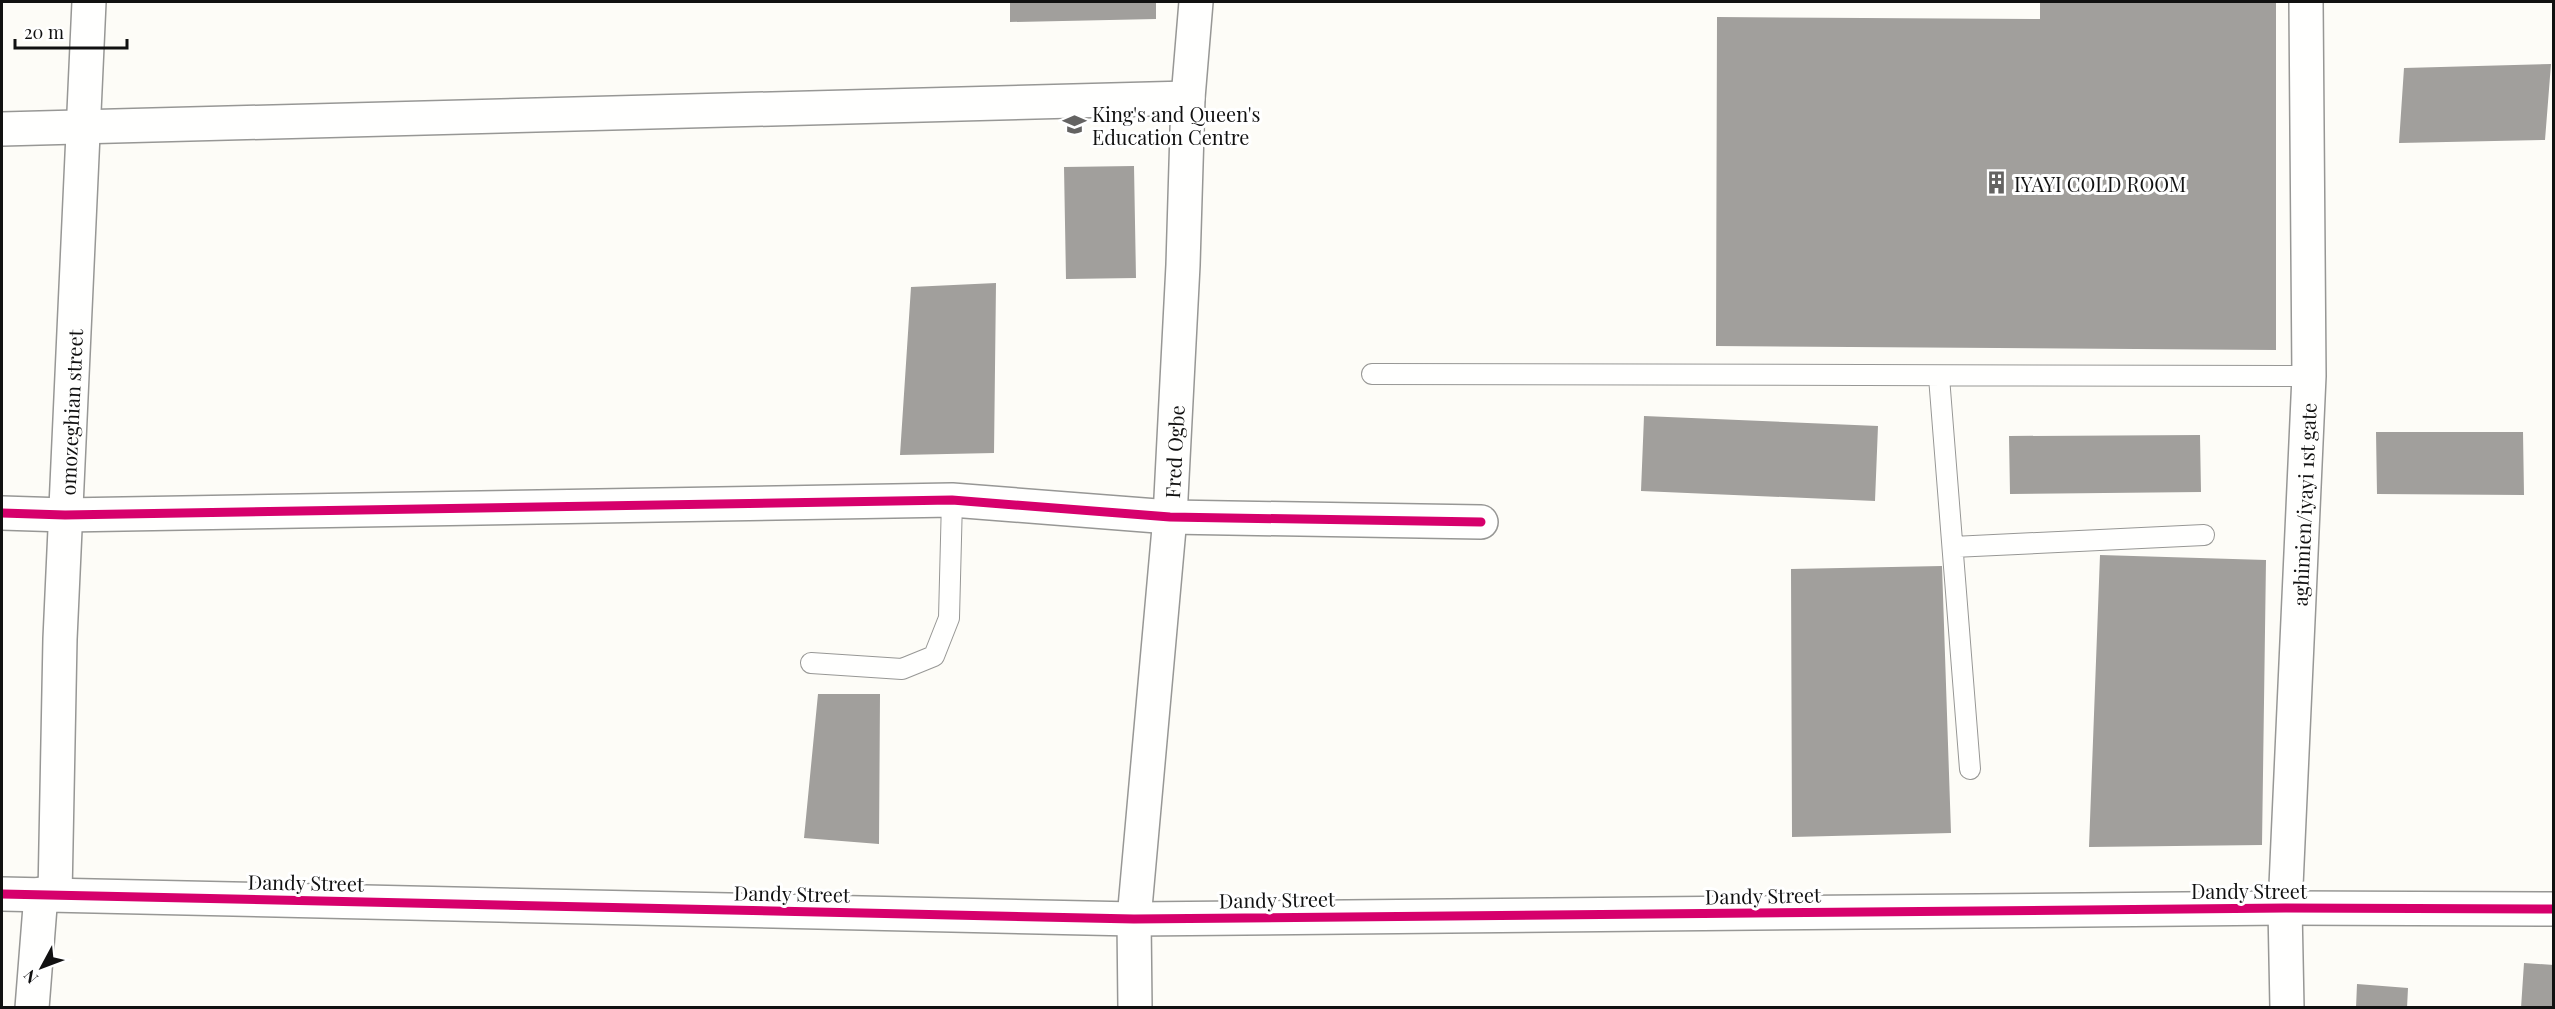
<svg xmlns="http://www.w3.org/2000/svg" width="2555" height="1009" font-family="'Playfair Display',serif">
	<rect width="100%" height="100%" fill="#fdfcf7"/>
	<path fill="#a19f9c" d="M1010,2H1156V19L1010,22Z
		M2040,2H2276V350L1716,346L1717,17L2040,19Z
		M2551,64L2545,140L2399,143L2404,68Z
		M1134,166L1136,278L1066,279L1064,167Z
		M996,283L994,453L900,455L911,287Z
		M1644,416L1878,426L1875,501L1641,491Z
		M2376,432H2523L2524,495L2377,494Z
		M2200,435L2201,492L2010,494L2009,436Z
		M2100,555L2266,560L2262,845L2089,847Z
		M1942,566L1951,833L1792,837L1791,569Z
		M818,694H880L879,844L804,838Z
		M2524,963L2554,965V1008H2521Z
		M2357,984L2408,988L2407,1008H2356Z"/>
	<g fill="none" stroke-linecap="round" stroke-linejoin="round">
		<defs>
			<path id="lane" d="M1372,374L2309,376
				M1939,377L1970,769
				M1953,547L2204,535
				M811,663L902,669L934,656L949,618L952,500"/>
			<g id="street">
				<path d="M2,129L1188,98"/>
				<path d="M2,513L65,515L952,500L1170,517L1481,522"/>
				<path d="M2,894L1134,919L2285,908L2554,909"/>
				<path id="s1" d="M55,895L60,639L89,2"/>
				<path d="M32,1008L41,894"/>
				<path id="s2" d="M1135,1008L1134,919L1170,517L1183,265L1188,98L1196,2"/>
				<path id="s3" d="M2287,1008L2285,908L2309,376L2306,2"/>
			</g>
		</defs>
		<use href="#lane" stroke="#979795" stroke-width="22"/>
		<use href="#street" stroke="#979795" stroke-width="36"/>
		<use href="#lane" stroke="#fffffe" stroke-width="20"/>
		<use href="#street" stroke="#fffffe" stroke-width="33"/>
		<defs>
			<path id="cycleway" d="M2,513L65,515L952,500L1170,517L1481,522
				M2,894L1134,919L2285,908L2554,909"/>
		</defs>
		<use href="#cycleway" stroke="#fff" stroke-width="13"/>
		<use href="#cycleway" stroke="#d6006c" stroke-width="9"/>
	</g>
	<defs>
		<symbol id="school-bare" viewBox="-9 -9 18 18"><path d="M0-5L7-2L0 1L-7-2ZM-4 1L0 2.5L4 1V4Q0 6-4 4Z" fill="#646362" stroke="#fff" stroke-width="2.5" paint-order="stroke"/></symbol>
		<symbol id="building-bare" viewBox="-9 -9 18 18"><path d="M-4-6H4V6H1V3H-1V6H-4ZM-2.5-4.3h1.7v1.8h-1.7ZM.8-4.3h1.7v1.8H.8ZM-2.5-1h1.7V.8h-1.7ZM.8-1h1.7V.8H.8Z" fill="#646362" stroke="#fff" stroke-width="2.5" paint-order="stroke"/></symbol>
	</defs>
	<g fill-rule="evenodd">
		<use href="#school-bare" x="1058" y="108" width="33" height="33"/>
		<use href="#building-bare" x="1980" y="166" width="33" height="33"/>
	</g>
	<g text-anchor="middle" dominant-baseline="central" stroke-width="6" stroke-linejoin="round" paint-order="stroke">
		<g font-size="20" fill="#111" stroke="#fff" text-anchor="start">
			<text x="1092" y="113">King's and Queen's<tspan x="1092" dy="23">Education Centre</tspan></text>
			<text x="2014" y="183">IYAYI COLD ROOM</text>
		</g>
		<g font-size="20" fill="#111" stroke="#fff">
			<text stroke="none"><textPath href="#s1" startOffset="483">omozeghian street</textPath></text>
			<text stroke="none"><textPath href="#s2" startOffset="558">Fred Ogbe</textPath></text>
			<text stroke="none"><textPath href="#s3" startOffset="504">aghimien/iyayi 1st gate</textPath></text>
			<text transform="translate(306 882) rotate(1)">Dandy Street</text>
			<text x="2249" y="890">Dandy Street</text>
			<text transform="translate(792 893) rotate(1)">Dandy Street</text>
			<text transform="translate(1763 895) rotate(-1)">Dandy Street</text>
			<text transform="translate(1277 899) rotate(-1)">Dandy Street</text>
		</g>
	</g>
	<rect width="2555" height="1009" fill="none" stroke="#111111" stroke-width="6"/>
	<g transform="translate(42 967) rotate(229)" stroke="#ffffff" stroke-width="4.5" paint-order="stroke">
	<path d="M0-4.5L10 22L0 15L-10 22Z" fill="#111111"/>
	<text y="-9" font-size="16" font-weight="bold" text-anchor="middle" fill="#111111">N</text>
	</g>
	<path d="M15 39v9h112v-9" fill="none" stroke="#111111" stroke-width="3"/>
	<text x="24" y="39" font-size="18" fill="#111111" stroke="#ffffff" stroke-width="4.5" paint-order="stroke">20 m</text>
</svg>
